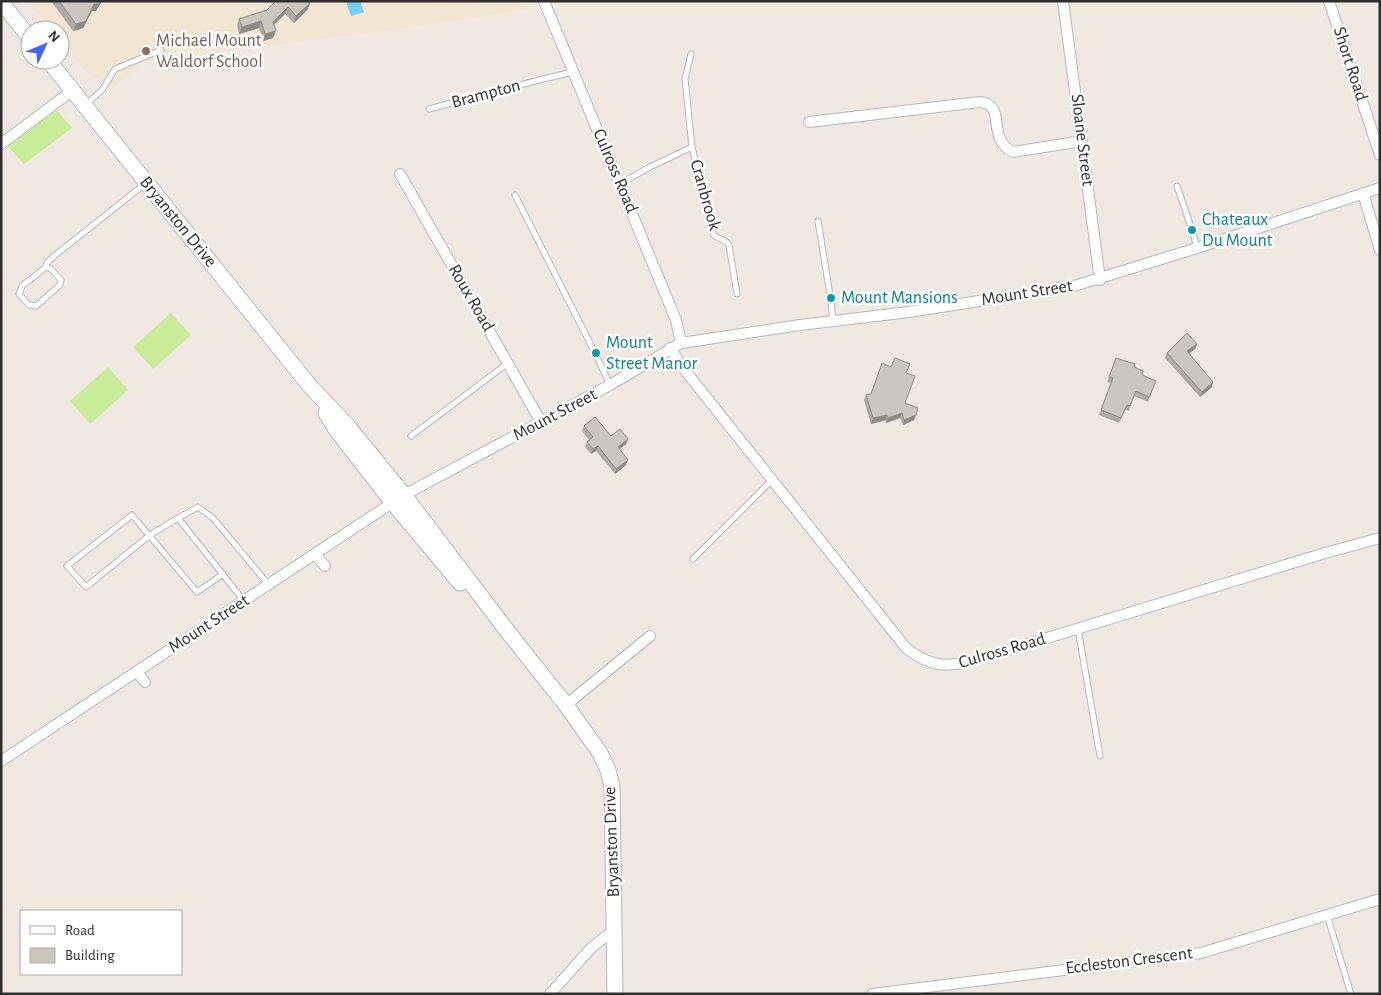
<svg xmlns="http://www.w3.org/2000/svg" width="1381" height="995" font-family="'Alegreya Sans',sans-serif">
	<rect width="100%" height="100%" fill="#efe9e1"/>
	<path fill="#f0e6d1" d="M28,1H522L527,9L404,28L143,62L113,88L109,87L101,79L90,77L60,41V30H51Z"/>
	<path fill="#c9ec9a" d="M55,108L72,128L24,164L6,144Z
		M171,313L191,335L153,369L133,347Z
		M108,367L128,390L90,424L70,401Z"/>
	<path fill="#75cff0" d="M346,1H360L364,12L351,16Z"/>
	<g fill="none" stroke-linecap="round" stroke-linejoin="round">
		<defs>
			<path id="lane" d="M691,54L685,79L692,147
				M85,105L102,90L115,69L161,50
				M429,109L543,79L573,72
				M620,184L648,168L692,147L713,234C718,240 726,239 729,245L737,294
				M1177,186L1191,227
				M515,195L594,351
				M818,221L830,295
				M1193,233L1197,248
				M46,267L51,269L61,280L60,285L36,306L29,305L19,294L22,286L46,267L47,263L53,257L146,183
				M831,301L833,322
				M597,357L610,385
				M411,436L508,363
				M178,518L150,535L86,587L67,566L132,515L197,592L223,574
				M693,559L772,480
				M244,601L178,518L198,507L213,518L268,584
				M1078,629L1100,756
				M1327,915L1351,994"/>
			<path id="street" d="M544,1L676,320L681,343
				M1063,1L1100,280
				M1329,1L1380,155
				M809,122L980,102C1008,105 985,138 1013,152L1082,141
				M1,144L73,90
				M400,174L541,422
				M1363,193L1380,250
				M670,348L687,373L906,648C929,666 945,668 972,661L1325,553L1380,538
				M315,554L325,566
				M137,672L145,682
				M566,705L650,636
				M1,761L404,495L610,385L681,343L800,325L909,312L1074,286L1197,248L1380,188
				M550,994L592,947L614,930
				M872,994L1201,953L1380,899"/>
			<path id="secondary" d="M1,2L30,38
				M48,60L309,385L346,424L404,495L508,632L566,705L600,753L608,770L612,787L615,994
				M326,413L337,431L393,503L460,583"/>
		</defs>
		<use href="#lane" stroke="#b4b7c1" stroke-width="7"/>
		<use href="#street" stroke="#b4b7c1" stroke-width="12"/>
		<use href="#secondary" stroke="#b4b7c1" stroke-width="17"/>
		<use href="#lane" stroke="#fff" stroke-width="5"/>
		<use href="#street" stroke="#fff" stroke-width="10"/>
		<use href="#secondary" stroke="#fff" stroke-width="15"/>
	</g>
	<path fill="#afaba4" d="M51,1H102L96,11H92L83,28L73,31Z
		M276,1L308,9L294,23L285,14L274,25L273,38L263,41L259,28L239,34L237,25L239,19L267,10Z
		M1197,344L1195,349L1189,353L1212,387L1200,397L1165,358L1167,353Z
		M1116,358L1134,367L1142,375L1156,381L1148,402L1134,396L1129,411L1125,410L1119,423L1099,415L1111,383L1107,382Z
		M906,373L905,403L914,420L903,425L900,418L886,423V420L871,424L864,400L866,395L871,394Z
		M584,426L611,436L628,439L626,444L619,449L626,465L615,474L596,451L591,454L585,447L587,442L589,440L582,431Z"/>
	<path fill="#8e8b86" d="M100,1H102L96,11H92L83,28L73,31L76,24L94,4Z
		M310,3L308,9L294,23L296,16Z
		M288,7L285,14L270,28L273,22Z
		M261,21L259,28L239,34L242,27Z
		M276,31L273,38L263,41L265,34Z
		M1197,344L1195,349L1186,356L1187,351Z
		M1213,382L1212,387L1200,397L1202,392Z
		M902,413L900,418L886,423L888,418Z
		M887,415L886,420L871,424L873,418Z
		M916,415L914,420L903,425L904,420Z
		M628,439L626,444L616,452L618,447Z
		M598,446L596,451L591,454L593,449Z
		M628,460L626,465L615,474L616,469Z"/>
	<path fill="#cbc7bf" stroke="#8e8b86" d="M59,1H100L99,4H94L86,21L76,24Z
		M276,1H309L310,3L296,16L288,7L273,22L276,31L265,34L261,21L242,27L239,19L267,10Z
		M1187,333L1197,344L1187,351L1213,382L1202,392L1167,353Z
		M895,358L910,364L906,373L915,376L905,403L918,408L916,415L904,420L902,413L888,418L887,415L873,418L866,395L871,394L882,363L891,367Z
		M1116,358L1135,364L1134,367L1143,371L1142,375L1156,381L1149,397L1136,391L1130,406L1127,405L1121,418L1101,410L1113,378L1109,377Z
		M595,417L611,436L620,429L628,439L618,447L628,460L616,469L598,446L593,449L587,442L593,437L584,426Z"/>
	<circle fill="#8d6e63" stroke="#fff" stroke-width="2" cx="146" cy="51" r="5"/>
	<g fill="#0f9aa8" stroke="#fff" stroke-width="2">
		<circle cx="1192" cy="230" r="5"/>
		<circle cx="831" cy="298" r="5"/>
		<circle cx="596" cy="353" r="5"/>
	</g>
	<g text-anchor="middle" dominant-baseline="central" stroke-width="5" stroke-linejoin="round" paint-order="stroke">
		<g font-size="18" fill="#785e54" stroke="#fff" text-anchor="start">
			<text x="156" y="41">Michael Mount<tspan x="156" dy="21">Waldorf School</tspan></text>
		</g>
		<g font-size="18" fill="#2e2e2e" stroke="#fff">
			<text transform="translate(1350 64) rotate(72)">Short Road</text>
			<text transform="translate(486 94) rotate(-15)">Brampton</text>
			<text transform="translate(1082 140) rotate(83)">Sloane Street</text>
			<text transform="translate(615 171) rotate(67)">Culross Road</text>
			<text transform="translate(705 195) rotate(74)">Cranbrook</text>
			<text transform="translate(178 222) rotate(51)">Bryanston Drive</text>
			<text transform="translate(1027 293) rotate(-9)">Mount Street</text>
			<text transform="translate(471 298) rotate(60)">Roux Road</text>
			<text transform="translate(555 415) rotate(-28)">Mount Street</text>
			<text transform="translate(209 624) rotate(-33)">Mount Street</text>
			<text transform="translate(1002 651) rotate(-16)">Culross Road</text>
			<text transform="translate(612 842) rotate(-92)">Bryanston Drive</text>
			<text transform="translate(1129 961) rotate(-7)">Eccleston Crescent</text>
		</g>
		<g font-size="18" fill="#0d838f" stroke="#fff" text-anchor="start">
			<text x="1202" y="220">Chateaux<tspan x="1202" dy="21">Du Mount</tspan></text>
			<text x="841" y="298">Mount Mansions</text>
			<text x="606" y="343">Mount<tspan x="606" dy="21">Street Manor</tspan></text>
		</g>
	</g>
	<rect width="1381" height="995" fill="none" stroke="#2e2e2e" stroke-width="5"/>
	<rect x="20" y="910" width="162" height="65" fill="#ffffff" stroke="#ababab"/>
	<rect x="30" y="926" width="25" height="8" fill="#ffffff" stroke="#ababab"/>
	<text x="65" y="935" font-size="15" fill="#2e2e2e">Road</text>
	<rect x="30" y="948" width="25" height="15" fill="#cbc7bf" stroke="#ababab"/>
	<text x="65" y="960" font-size="15" fill="#2e2e2e">Building</text>
	<g transform="translate(45 45) rotate(46)"><circle r="24" fill="#ffffff" stroke="#ababab"/>
	<path d="M0-4L9 19L0 12L-9 19Z" fill="#4264fb"/>
	<text y="-8" font-size="14" font-weight="bold" text-anchor="middle" fill="#2e2e2e">N</text>
	</g>
</svg>
